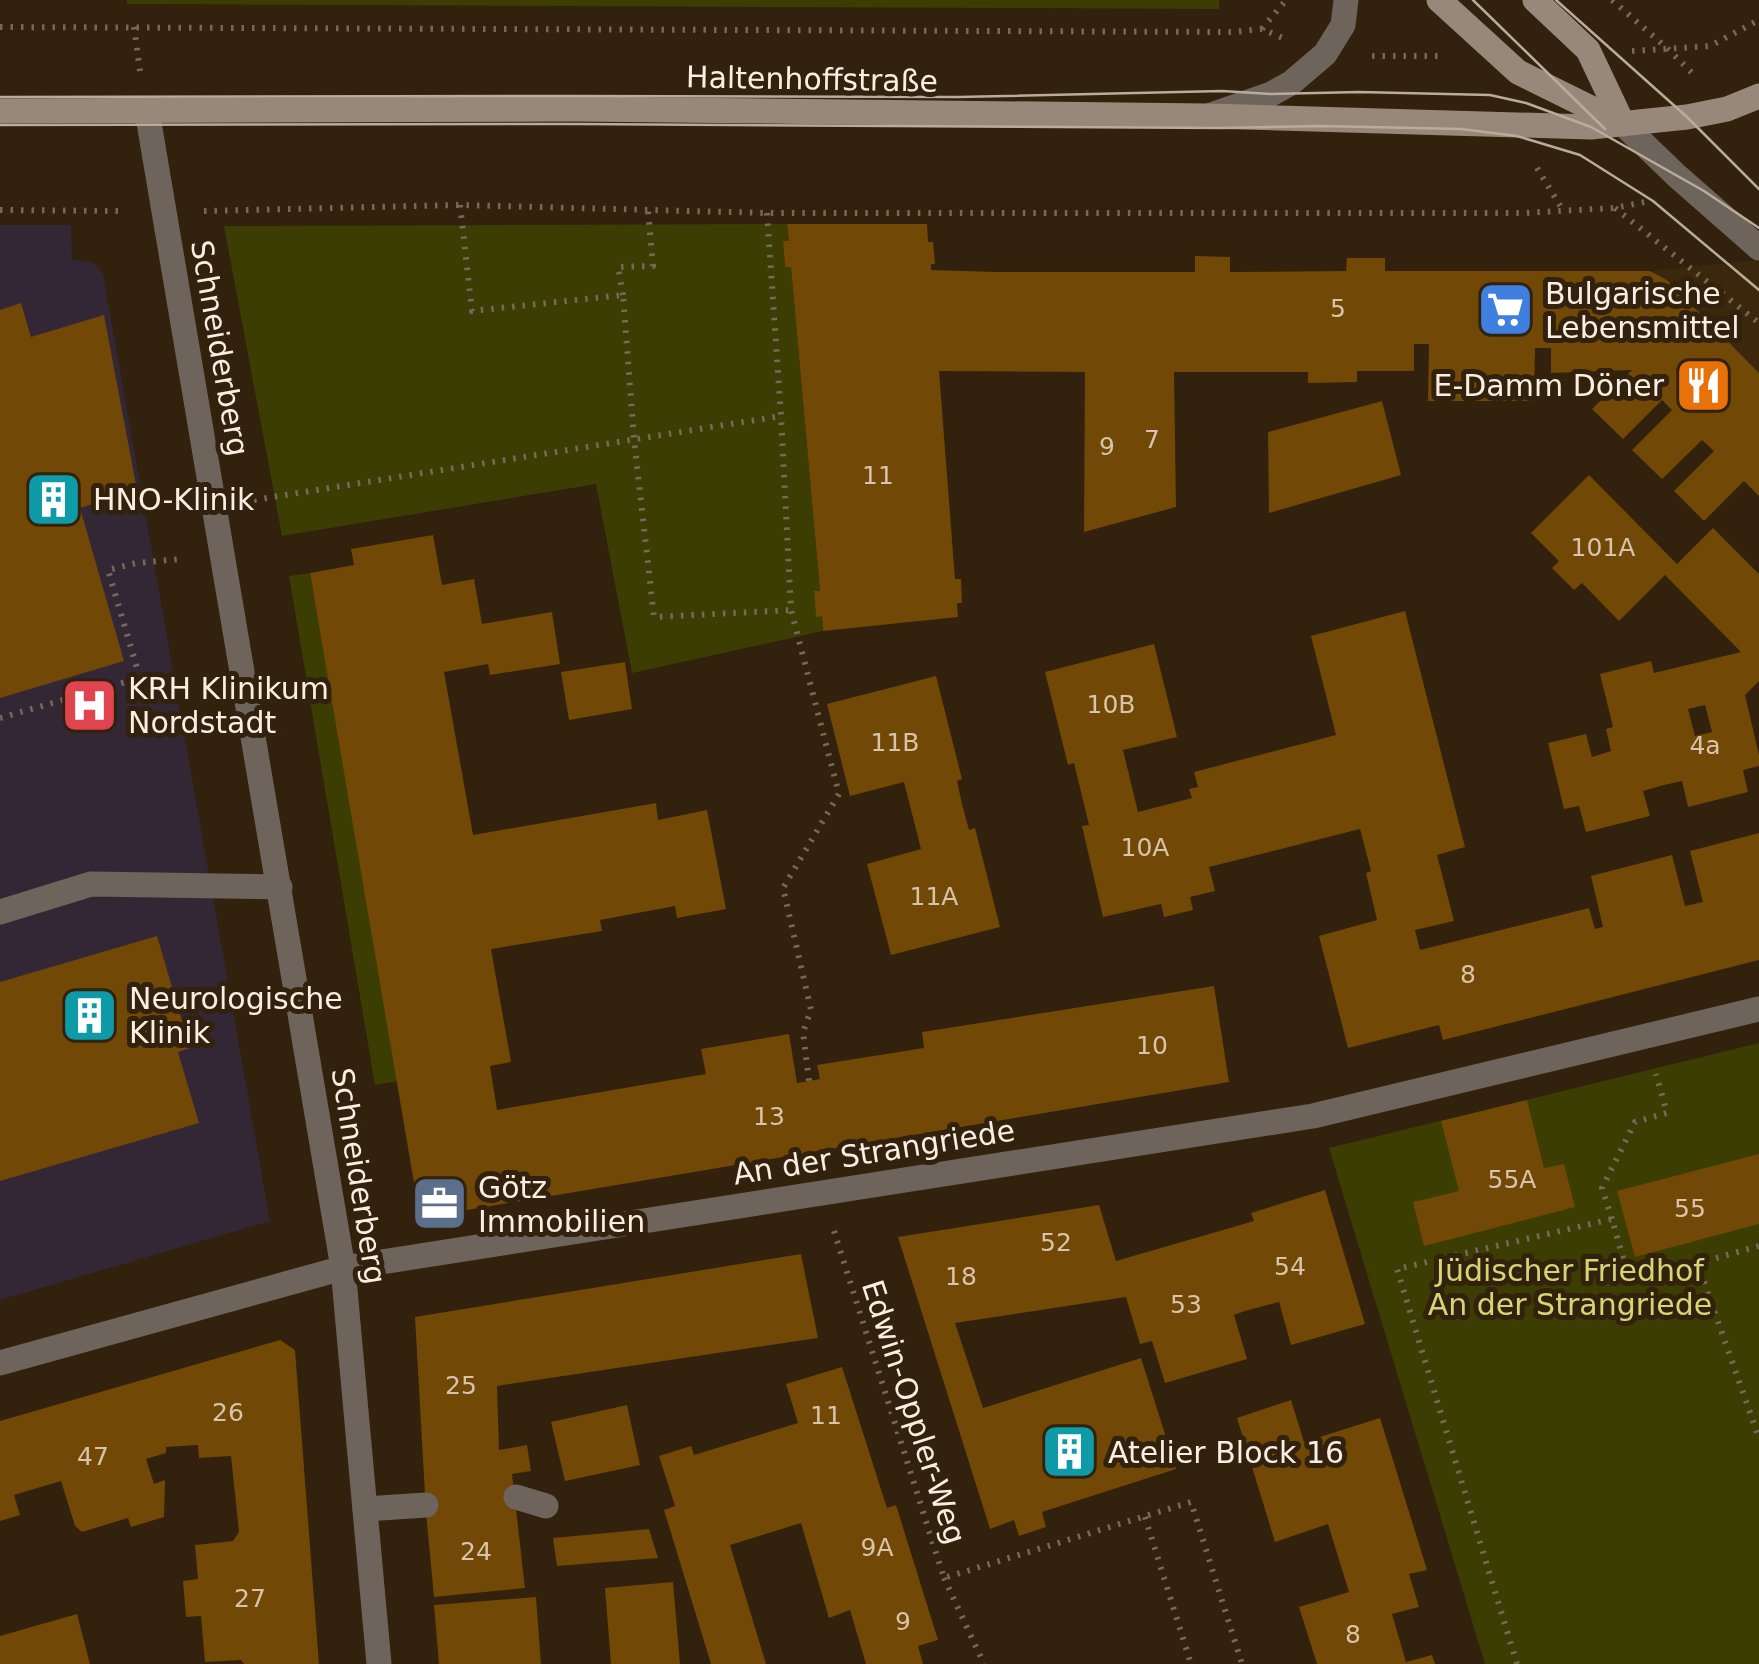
<svg xmlns="http://www.w3.org/2000/svg" width="1759" height="1664" font-family="'DejaVu Sans',sans-serif">
	<rect width="100%" height="100%" fill="#31210d"/>
	<path fill="#3b270b" d="M1759,260V373L1667,280L1650,271Z"/>
	<path fill="#332736" d="M0,225H71L72,261L79,260L93,263L103,274L270,1221L0,1300Z"/>
	<path fill="#3c3d02" d="M127,0H1219V9L127,4Z
		M787,224L789,241L783,242L785,267H791L820,591L814,592L816,616H822L823,631L632,673L596,484L282,536L224,226Z
		M310,573L398,1081L375,1085L289,576Z
		M1759,1043V1664H1485L1329,1148Z"/>
	<path fill="#714805" fill-rule="evenodd" d="M787,224H927L928,242H933L935,264H931V270L996,272H1195V256L1230,257V272L1346,271L1347,258H1385V271H1650L1667,280L1759,373V496L1744,481L1704,521L1674,491L1714,451L1702,440L1662,479L1632,450L1672,410L1662,400L1623,439L1592,409L1632,370L1551,373V348H1535L1534,401H1428L1429,344H1414V371H1357V382L1308,383V372H1174L1176,507L1084,532L1085,372L939,371L955,579H961L962,603H957L958,617L823,631L822,616L816,617L814,591H820L791,267H785L783,241H789Z
		M21,303L31,337L104,315L137,490L80,508L124,661L0,698V310Z
		M1382,401L1401,475L1269,513L1268,432Z
		M1589,475L1677,564L1713,528L1759,574V681L1745,695L1759,755V766L1743,770L1748,792L1688,807L1682,781L1664,785L1643,791L1650,816L1586,832L1579,806L1564,809L1548,743L1586,734L1592,757L1611,751L1606,729L1613,727L1600,674L1651,661L1654,673L1741,652L1665,575L1619,621L1582,583L1574,590L1552,568L1559,561L1531,533ZM1705,705L1712,732L1695,736L1688,709Z
		M433,535L442,585L474,579L482,624L552,612L560,664L490,675L488,664L444,672L473,835L656,803L658,820L707,810L726,909L677,918L675,906L600,920L602,931L491,949L511,1062L490,1066L497,1110L706,1074L701,1049L789,1034L797,1083L820,1079L817,1065L924,1048L922,1032L1214,986L1229,1082L420,1218L310,573L354,565L351,549Z
		M1405,611L1465,847L1437,855L1454,921L1415,930L1420,950L1589,908L1595,929L1603,927L1591,876L1672,855L1685,906L1703,902L1690,851L1759,833V960L1443,1040L1439,1025L1348,1048L1319,936L1377,920L1366,873L1371,871L1360,829L1209,867L1215,891L1190,897L1193,910L1164,917L1161,904L1103,917L1082,826L1089,825L1074,763L1068,765L1045,672L1154,644L1177,737L1123,750L1138,812L1192,798L1189,789L1198,787L1194,772L1336,735L1311,636Z
		M625,662L632,709L569,720L561,672Z
		M936,676L962,779L957,781L962,804L969,830L975,828L1000,927L891,955L867,864L921,849L904,782L850,796L827,704Z
		M157,936L190,1048L178,1052L199,1123L0,1181V982Z
		M1527,1100L1544,1168L1564,1164L1575,1207L1424,1246L1413,1202L1459,1191L1441,1121Z
		M1759,1154V1224L1635,1257L1617,1191Z
		M1325,1190L1365,1324L1291,1345L1279,1302L1245,1311L1234,1315L1247,1359L1165,1383L1152,1341L1140,1344L1126,1297L955,1323L983,1408L1141,1358L1176,1469L1042,1512L1046,1527L1019,1536L1014,1520L990,1529L898,1237L1099,1205L1116,1261L1254,1221L1251,1213Z
		M801,1254L818,1338L497,1386L499,1450L527,1445L531,1471L512,1474L525,1588L434,1597L426,1513L415,1317Z
		M280,1340L295,1350L319,1664H244L241,1660L205,1662L201,1616L186,1617L183,1581L198,1579L195,1545L233,1541L239,1532L231,1456L199,1458L198,1445L166,1447V1453L146,1459L154,1484L165,1480L164,1517L131,1527L128,1518L82,1532L75,1526L61,1481L14,1495L20,1515L0,1521V1421Z
		M842,1367L887,1508L896,1505L938,1640L918,1646L923,1664H866L850,1610L829,1618L801,1523L730,1545L766,1664H711L664,1510L675,1506L659,1456L691,1446L694,1455L798,1423L786,1384Z
		M1291,1400L1304,1442L1380,1418L1427,1570L1409,1574L1419,1607L1392,1614L1406,1662L1432,1655L1435,1664H1317L1299,1607L1349,1592L1328,1524L1275,1542L1237,1418Z
		M627,1405L640,1465L565,1481L551,1422Z
		M649,1529L658,1558L557,1566L553,1538Z
		M673,1582L680,1664H611L605,1588Z
		M536,1597L541,1664H439L434,1605Z
		M77,1614L90,1664H0V1636Z"/>
	<g fill="none" stroke-linecap="round" stroke-linejoin="round">
		<path stroke="#776857" stroke-width="6" stroke-dasharray="2.5 8" stroke-linecap="butt" d="M1612,0L1669,50L1692,73
			M0,27L1234,32L1262,29L1283,38
			M134,27L140,71
			M1262,29L1286,0
			M1632,51L1710,46L1759,20
			M1372,56H1440
			M1537,168L1564,212
			M460,205L472,311L623,295L634,439L654,617L791,610
			M1615,208L1759,323
			M0,210L121,211
			M204,211L460,205L767,213H1523L1614,208L1645,202
			M767,213L781,416L791,610L839,794L783,888L811,1010L803,1032L809,1081
			M623,295L618,267L653,266L648,211
			M254,500L781,416
			M0,718L140,678L108,570L136,563L181,559
			M1612,1219L1602,1188L1635,1122L1667,1113L1656,1074
			M834,1231L944,1578L1191,1502L1242,1664
			M1697,1262L1759,1438
			M1145,1517L1191,1664
			M944,1578L984,1664
			M1517,1664L1397,1269L1612,1219L1624,1262L1649,1277L1759,1246"/>
		<path stroke="#6e645b" stroke-width="25" d="M0,912L91,884L280,887
			M516,1497L546,1506
			M365,1509L426,1505"/>
		<path stroke="#6e645b" stroke-width="25" d="M147,111L343,1268L379,1664
			M1211,115L1271,94L1291,83L1325,54L1343,25L1346,0
			M1623,124L1677,176L1759,248
			M0,1363L343,1268L1313,1116L1759,1009"/>
		<path stroke="#97887a" stroke-width="25" d="M1439,0L1518,72L1623,124
			M1535,0L1588,50L1623,124
			M0,111L576,109L1208,116L1591,127L1687,117L1727,109L1759,96"/>
		<path stroke="#b9ac9d" stroke-width="2.5" d="M1473,0L1605,129
			M1556,0L1687,117L1759,189
			M0,97L578,96L958,97L1222,91L1271,94L1359,92L1490,95L1526,103L1591,127L1704,191L1759,228
			M0,125L577,124L1222,128L1320,126L1461,129L1517,136L1580,155L1653,201L1759,290"/>
	</g>
	<defs>
		<symbol id="supermarket-square" viewBox="-11 -11 22 22"><rect x="-9" y="-9" width="18" height="18" rx="4" fill="#3f7fe0" stroke="#31210d"/><path d="M-6-5.5h2.5l.6 2H6L4.5 2H-2.5L-4.4-4H-6ZM-1.5 3.2a1.3 1.3 0 1 0 .1 0ZM3 3.2a1.3 1.3 0 1 0 .1 0Z" fill="#fff"/></symbol>
		<symbol id="restaurant-square" viewBox="-11 -11 22 22"><rect x="-9" y="-9" width="18" height="18" rx="4" fill="#e8710a" stroke="#31210d"/><path d="M-5-6h1v4h1v-4h1v4h1v-4h1v5L-1.5 .5V6h-2V.5L-5-1ZM5-6V6H3V1.5H1.5Q1.5-4 5-6Z" fill="#fff"/></symbol>
		<symbol id="building-square" viewBox="-11 -11 22 22"><rect x="-9" y="-9" width="18" height="18" rx="4" fill="#0f9aa8" stroke="#31210d"/><path d="M-4-6H4V6H1V3H-1V6H-4ZM-2.5-4.3h1.7v1.8h-1.7ZM.8-4.3h1.7v1.8H.8ZM-2.5-1h1.7V.8h-1.7ZM.8-1h1.7V.8H.8Z" fill="#fff"/></symbol>
		<symbol id="hospital-square" viewBox="-11 -11 22 22"><rect x="-9" y="-9" width="18" height="18" rx="4" fill="#e0444e" stroke="#31210d"/><path d="M-5-5h3v3.5h4V-5h3V5h-3V1.5h-4V5h-3Z" fill="#fff"/></symbol>
		<symbol id="office-square" viewBox="-11 -11 22 22"><rect x="-9" y="-9" width="18" height="18" rx="4" fill="#5c6f8a" stroke="#31210d"/><path d="M-6-3h4V-5.5h4V-3h4V5H-6ZM-1-4.5V-3h2v-1.5ZM-6 0V1H6V0Z" fill="#fff"/></symbol>
	</defs>
	<g fill-rule="evenodd">
		<use href="#supermarket-square" x="1474" y="278" width="63" height="63"/>
		<use href="#restaurant-square" x="1672" y="354" width="63" height="63"/>
		<use href="#building-square" x="22" y="468" width="63" height="63"/>
		<use href="#hospital-square" x="58" y="674" width="63" height="63"/>
		<use href="#building-square" x="58" y="984" width="63" height="63"/>
		<use href="#office-square" x="408" y="1172" width="63" height="63"/>
		<use href="#building-square" x="1038" y="1420" width="63" height="63"/>
	</g>
	<g text-anchor="middle" dominant-baseline="central" stroke-width="10" stroke-linejoin="round" paint-order="stroke">
		<g font-size="25" fill="#d7c4aa">
			<text x="1338" y="308">5</text>
			<text x="1152" y="439">7</text>
			<text x="1107" y="446">9</text>
			<text x="878" y="475">11</text>
			<text x="1603" y="547">101A</text>
			<text x="1111" y="704">10B</text>
			<text x="895" y="742">11B</text>
			<text x="1705" y="745">4a</text>
			<text x="1145" y="847">10A</text>
			<text x="934" y="896">11A</text>
			<text x="1468" y="974">8</text>
			<text x="1152" y="1045">10</text>
			<text x="769" y="1116">13</text>
			<text x="1512" y="1179">55A</text>
			<text x="1690" y="1208">55</text>
			<text x="1056" y="1242">52</text>
			<text x="1290" y="1266">54</text>
			<text x="961" y="1276">18</text>
			<text x="1186" y="1304">53</text>
			<text x="461" y="1385">25</text>
			<text x="228" y="1412">26</text>
			<text x="826" y="1415">11</text>
			<text x="93" y="1456">47</text>
			<text x="877" y="1547">9A</text>
			<text x="476" y="1551">24</text>
			<text x="250" y="1598">27</text>
			<text x="903" y="1621">9</text>
			<text x="1353" y="1634">8</text>
		</g>
		<g font-size="30" fill="#f9eee1" stroke="#31210d">
			<text transform="translate(812 79) rotate(1)">Haltenhoffstraße</text>
			<text transform="translate(220 348) rotate(80)">Schneiderberg</text>
			<text transform="translate(874 1152) rotate(-9)">An der Strangriede</text>
			<text transform="translate(359 1176) rotate(81)">Schneiderberg</text>
			<text transform="translate(914 1412) rotate(72)">Edwin-Oppler-Weg</text>
		</g>
		<g font-size="30" fill="#f9eee1" stroke="#31210d" text-anchor="start">
			<text x="1545" y="293">Bulgarische<tspan x="1545" dy="34">Lebensmittel</tspan></text>
			<text x="1664" y="385" text-anchor="end">E-Damm Döner</text>
			<text x="93" y="499">HNO-Klinik</text>
			<text x="128" y="688">KRH Klinikum<tspan x="128" dy="34">Nordstadt</tspan></text>
			<text x="129" y="998">Neurologische<tspan x="129" dy="34">Klinik</tspan></text>
			<text x="478" y="1187">Götz<tspan x="478" dy="34">Immobilien</tspan></text>
			<text x="1108" y="1452">Atelier Block 16</text>
		</g>
		<g font-size="30" fill="#d2d674" stroke="#31210d">
			<text x="1570" y="1270">Jüdischer Friedhof<tspan x="1570" dy="34">An der Strangriede</tspan></text>
		</g>
	</g>
</svg>
